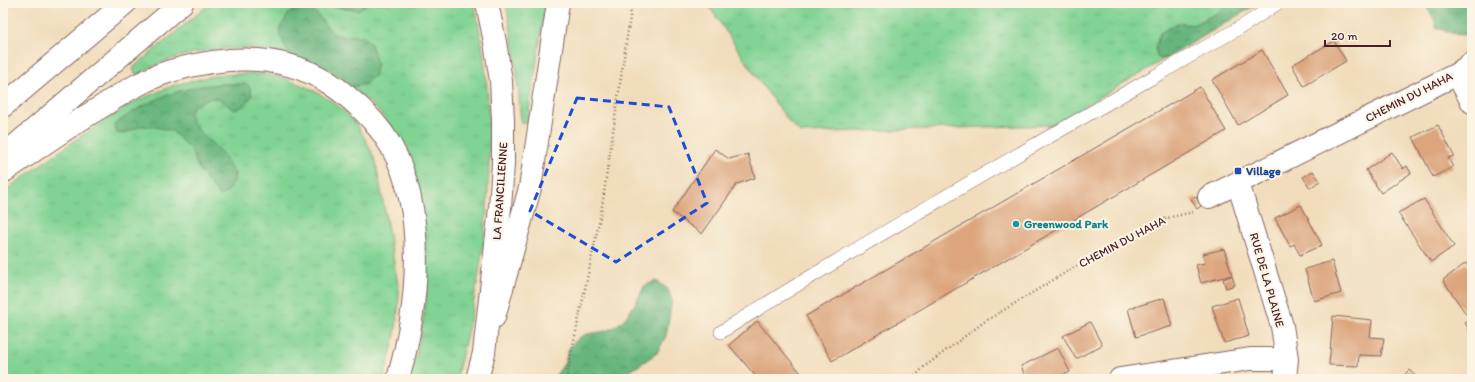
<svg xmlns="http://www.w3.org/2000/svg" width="1475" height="382" font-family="Itim,sans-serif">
	<defs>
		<pattern id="grass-tufts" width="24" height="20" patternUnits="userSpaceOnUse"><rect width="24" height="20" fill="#81d394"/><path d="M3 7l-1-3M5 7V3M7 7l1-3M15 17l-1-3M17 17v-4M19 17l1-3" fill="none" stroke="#71b580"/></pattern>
		<pattern id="forest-crowns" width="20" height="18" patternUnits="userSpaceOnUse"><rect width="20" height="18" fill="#68b57e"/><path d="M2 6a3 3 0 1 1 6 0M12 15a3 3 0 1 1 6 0" fill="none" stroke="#589367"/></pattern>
	</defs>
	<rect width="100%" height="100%" fill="#fcf5e5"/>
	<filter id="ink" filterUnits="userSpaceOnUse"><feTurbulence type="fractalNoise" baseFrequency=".025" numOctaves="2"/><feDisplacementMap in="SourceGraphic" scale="8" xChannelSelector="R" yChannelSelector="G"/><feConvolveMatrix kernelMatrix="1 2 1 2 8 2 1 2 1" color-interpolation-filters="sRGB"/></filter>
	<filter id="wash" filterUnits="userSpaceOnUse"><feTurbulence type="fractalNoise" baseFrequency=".012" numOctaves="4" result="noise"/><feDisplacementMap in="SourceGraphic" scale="16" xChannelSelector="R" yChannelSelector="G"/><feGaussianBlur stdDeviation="0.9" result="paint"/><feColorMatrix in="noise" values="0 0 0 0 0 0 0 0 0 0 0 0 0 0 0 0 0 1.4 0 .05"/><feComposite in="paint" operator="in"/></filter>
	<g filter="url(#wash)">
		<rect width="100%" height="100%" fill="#f1ddbc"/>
		<path fill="url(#grass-tufts)" stroke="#667960" d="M211,3H474C493,83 493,179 481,260C475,300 466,340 456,379H409C428,323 430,269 421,211C419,194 417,177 410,161C398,133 380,109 355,90C346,82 337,75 326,69C315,63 303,60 292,57C284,55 276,52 268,51C238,45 201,49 172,59C160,63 148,69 136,75L133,69L135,66Z
			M506,3H546L527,123H521L516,61Z
			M707,3H1259L1053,125L801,133L790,123L755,75Z
			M240,74C247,74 254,73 261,74C289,76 332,96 351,118C362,131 370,147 376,163L399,290C399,320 393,350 383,379H3V192L74,141L132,103L174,85L217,75Z"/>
		<path fill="url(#forest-crowns)" stroke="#596a54" d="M325,3H366V5L358,10L345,9Z
			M1227,3H1259L1165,59L1158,58L1155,49L1160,33L1178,23L1193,25L1217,13Z
			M1424,3H1472V32C1460,39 1447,31 1436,27L1434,19Z
			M308,5C317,11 330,33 336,35C344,37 354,35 362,36L371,44L377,63L374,76L365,84L352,87C332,71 315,63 290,56L280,35V28L289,13L299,8Z
			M219,84H247L250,87L252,95C247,103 243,108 234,110C229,107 226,103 222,101C215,96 206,99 199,103C172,116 215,143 224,156C228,161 231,168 235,174C233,185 230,193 219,196L199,169L191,150L172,131L156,127L141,126L123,134L117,133L114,125C144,101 181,87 219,84Z
			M656,281L668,289L672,300L669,319L666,336L657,353L619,379H552C558,373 563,367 566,359C567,354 568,348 572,345C584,331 589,335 605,331C625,326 636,303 644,286Z"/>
		<g id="blocks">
			<path fill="#dca57e" d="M1334,41L1346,61L1304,86L1292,65Z
				M1262,50L1288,95L1238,125L1212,80Z
				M1200,87L1226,131L832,361L806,316Z
				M1438,125L1454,156L1448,158L1453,167L1433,177L1413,137Z
				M715,149L729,159L748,154L755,178L737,184L702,234L672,212Z
				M1392,152L1403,169L1407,166L1411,173L1381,193L1366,170Z
				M1313,171L1320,181L1310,188L1303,177Z
				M1196,197L1201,206L1197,209L1191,199Z
				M1424,199L1454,246L1431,262L1398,213Z
				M1301,205L1322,245L1300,255L1294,244L1290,246L1275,218Z
				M1224,249L1232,275L1201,283L1196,265L1205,263L1203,254Z
				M1332,261L1341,293L1314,301L1305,269Z
				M1466,263L1472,272V310L1466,314L1443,280Z
				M1232,276L1235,285L1226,288L1223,279Z
				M1164,298L1172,326L1136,337L1128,309Z
				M1238,298L1249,336L1224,343L1212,306Z
				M1333,316L1372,320L1370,337L1384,338L1381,356L1359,355L1358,366L1329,365Z
				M1472,318V334L1465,323Z
				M757,321L806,379H758L729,345Z
				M1090,322L1102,345L1076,359L1063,336Z
				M1058,348L1070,372L1061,376L1062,379H1026L1021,366Z
				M1409,370L1419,379H1400Z"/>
		</g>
	</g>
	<g filter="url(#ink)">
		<use href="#blocks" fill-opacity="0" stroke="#84625e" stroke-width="1"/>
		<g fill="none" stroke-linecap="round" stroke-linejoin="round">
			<defs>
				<path id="lane" d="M721,332C893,224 1070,125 1246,24L1278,3"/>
				<path id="street" d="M1457,74L1472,102
					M1238,183L1282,326L1287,359L1285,379
					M1209,197L1457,74L1472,63
					M1120,379L1250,359H1287"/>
				<path id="primary" d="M3,106L125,3
					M3,156L182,3
					M494,317L530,188L558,3"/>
				<path id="highway" d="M3,172C35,150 67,127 101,107C125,91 150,76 178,69C239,53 298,54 348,97C365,111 380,127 391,146C428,212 418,309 398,379
					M477,379L484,353L500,208L503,164V120L501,81L495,42L487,3"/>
			</defs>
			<use href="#lane" stroke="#84625e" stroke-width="14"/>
			<use href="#street" stroke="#84625e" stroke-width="24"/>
			<use href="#primary" stroke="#84625e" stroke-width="24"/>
			<use href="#highway" stroke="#84625e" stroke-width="24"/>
			<path stroke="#84625e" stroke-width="2.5" stroke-dasharray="1 3" stroke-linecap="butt" d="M566,379L601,213L632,3
				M912,379L924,367L984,322L1078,265L1167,218L1193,212"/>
			<use href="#lane" stroke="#fff" stroke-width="13"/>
			<use href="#street" stroke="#fff" stroke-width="22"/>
			<use href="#primary" stroke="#fff" stroke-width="22"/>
			<use href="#highway" stroke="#fff" stroke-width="22"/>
		</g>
	</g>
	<path fill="none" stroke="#1d4ed8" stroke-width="3" stroke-dasharray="8 5" stroke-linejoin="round" d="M577,98L669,107L707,203L616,262L530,211Z"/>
	<rect fill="#1a4fb4" stroke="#fcf5e5" stroke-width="1.5" x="1234" y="167" width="8" height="8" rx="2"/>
	<circle fill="#0f9aa8" stroke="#fcf5e5" stroke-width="1.5" cx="1016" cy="224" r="4"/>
	<g text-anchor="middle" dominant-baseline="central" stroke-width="4" stroke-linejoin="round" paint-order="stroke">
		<g font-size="12" fill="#4a1f2b" stroke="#fcf5e5">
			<text transform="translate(1409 97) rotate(-27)">CHEMIN DU HAHA</text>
			<text transform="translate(500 191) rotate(-86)">LA FRANCILIENNE</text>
			<text transform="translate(1122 242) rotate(-28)">CHEMIN DU HAHA</text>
			<text transform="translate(1267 280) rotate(74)">RUE DE LA PLAINE</text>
		</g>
		<g font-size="12" font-weight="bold" fill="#164399" stroke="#fcf5e5" text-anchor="start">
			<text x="1246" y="171">Village</text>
		</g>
		<g font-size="12" font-weight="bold" fill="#0d838f" stroke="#fcf5e5" text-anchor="start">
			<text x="1024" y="224">Greenwood Park</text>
		</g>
	</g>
	<rect width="1475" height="382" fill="none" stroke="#fcf5e5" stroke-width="16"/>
	<path d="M1325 40v6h65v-6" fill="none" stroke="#4a1f2b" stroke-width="2"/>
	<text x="1331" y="40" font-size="12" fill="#4a1f2b" stroke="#fcf5e5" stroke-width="3" paint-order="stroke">20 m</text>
</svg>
